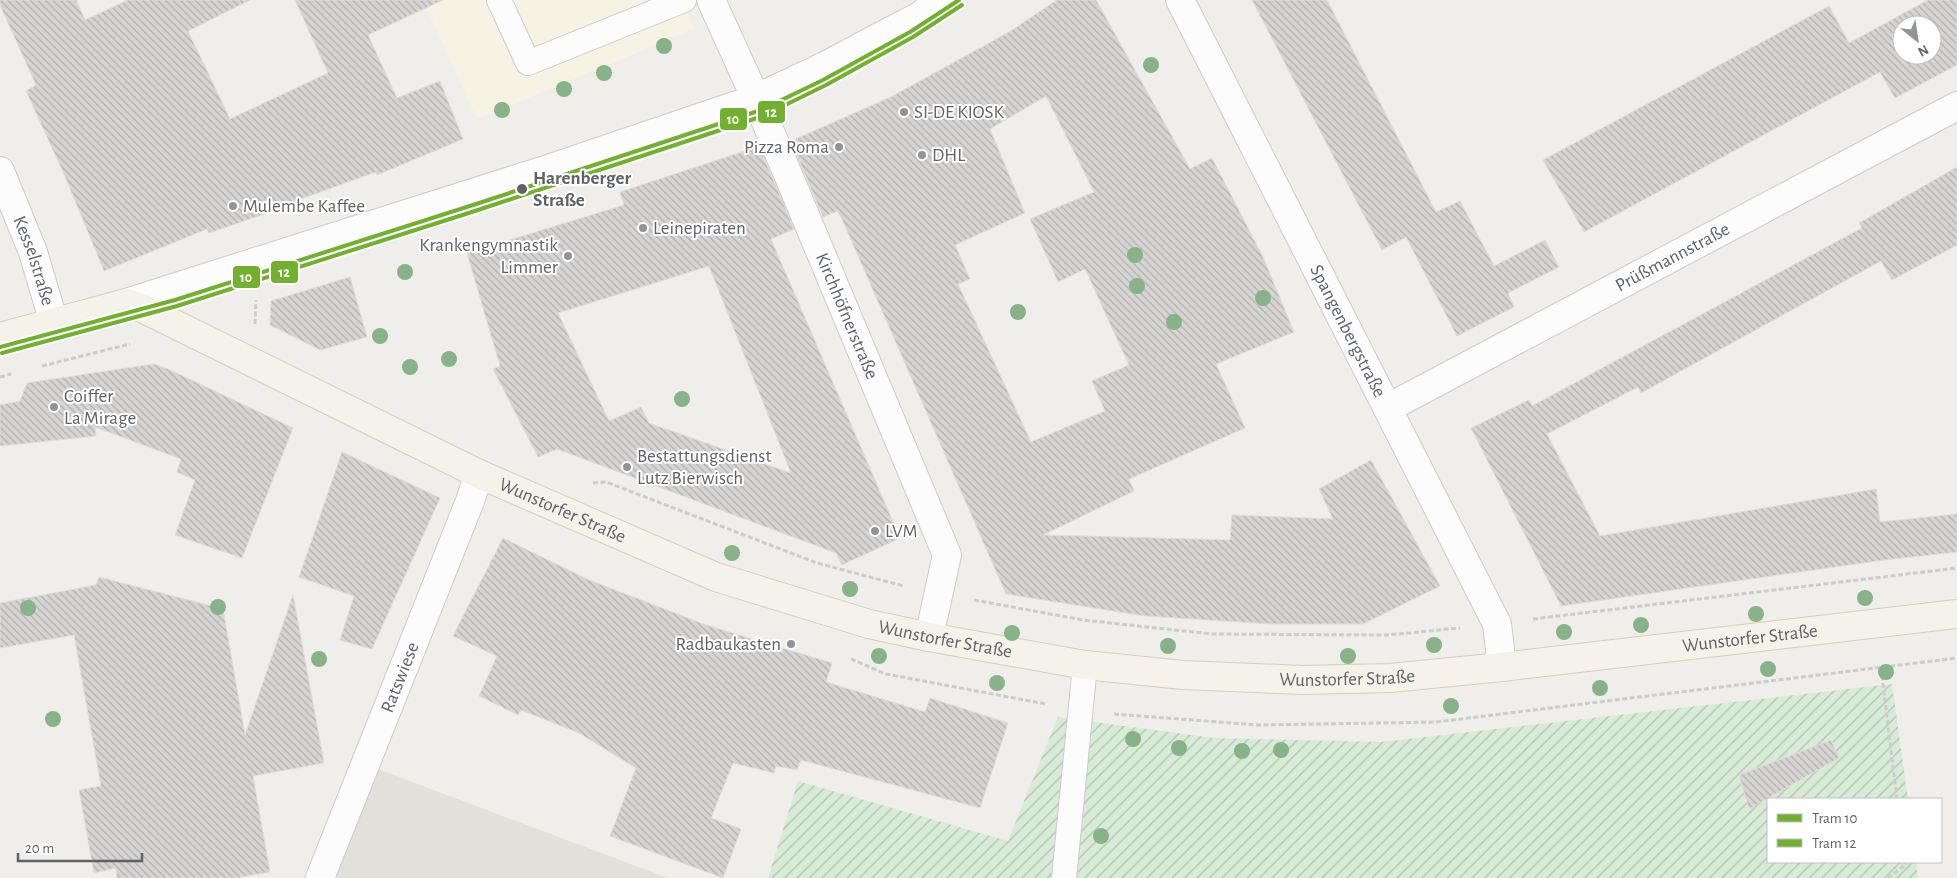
<svg xmlns="http://www.w3.org/2000/svg" width="1957" height="878" font-family="'Alegreya Sans',sans-serif">
	<defs>
		<pattern id="garden-furrows" width="10" height="10" patternUnits="userSpaceOnUse" patternTransform="scale(1.25)"><rect width="10" height="10" fill="#d8ebd6"/><path d="M-1 1l2-2M0 10L10 0M9 11l2-2" fill="none" stroke="#b2c2b1"/></pattern>
		<pattern id="building-back-hatch" width="6" height="6" patternUnits="userSpaceOnUse" patternTransform="scale(1.25)"><rect width="6" height="6" fill="#d6d5d3"/><path d="M-1 5l2 2M0 0l6 6M5-1l2 2" fill="none" stroke="#b1b0af"/></pattern>
	</defs>
	<rect width="100%" height="100%" fill="#efeeea"/>
	<path fill="#f7f3e4" d="M423,0H682L694,29L477,119Z"/>
	<path fill="#e2e0da" d="M375,768L668,878H330Z"/>
	<path fill="url(#garden-furrows)" d="M1892,684L1908,799H1768V862H1916L1918,878H768L798,781L1008,841L1058,717L1214,738L1381,742Z"/>
	<path fill="url(#building-back-hatch)" stroke="#deddd9" fill-rule="evenodd" d="M0,0H76L85,20L128,0H250L188,31L230,119L328,73L295,0H443L368,35L397,98L440,81L463,139L377,175L376,172L275,208L276,210L209,233L207,229L104,271L64,174L26,91L36,85L0,5Z
		M1057,0H1096L1190,169L1212,158L1263,257L1294,332L1216,364L1245,428L1129,479L1134,491L1043,535L1230,540L1232,515L1333,519L1319,489L1371,460L1440,586L1363,624H1272L1145,616L1006,594L841,217L837,211L823,217L791,141L891,97L1009,32ZM1046,96L1094,192L1030,219L1058,282L1085,269L1129,365L1092,381L1105,411L1031,442L958,284L970,279L955,245L1025,213L990,129Z
		M1252,0H1327L1436,212L1460,201L1494,266L1545,240L1559,267L1508,293L1514,307L1457,336L1406,237L1382,250Z
		M1928,0H1957V65L1895,98L1880,72L1584,232L1543,160L1829,6L1849,43ZM1902,25H1932V55H1902Z
		M757,147L760,154L762,153L794,229L771,239L900,538L842,565L836,553L557,449L538,457L493,369L500,366L467,253L624,205L620,192ZM709,266L791,473L649,423L641,407L609,421L558,313Z
		M1957,167V245L1892,280L1881,261L1641,393L1638,387L1547,434L1600,536L1876,489L1880,522L1957,514V552L1884,560L1561,606L1471,428L1529,400L1532,406L1619,359L1862,228L1859,223Z
		M350,277L367,337L320,350L270,325L271,301Z
		M154,364L168,369L293,428L242,558L175,535L195,480L177,472L181,459L95,427L96,436L0,446V405L20,401L27,383Z
		M342,452L440,498L372,649L340,640L354,596L299,577Z
		M503,538L589,580L706,625L832,663L826,682L925,712L930,698L1008,723L980,808L801,760L797,770L776,766L774,773L733,763L711,818L741,829L723,878L610,836L636,768L579,733L521,710L518,715L479,696L497,656L453,636Z
		M99,577L223,609L245,735L293,595L324,763L253,776L270,872L236,878H117L116,868L94,873L79,790L101,786L74,635L0,648V603L96,585Z
		M1831,740L1839,758L1749,809L1739,775Z"/>
	<g fill="none" stroke-linecap="round" stroke-linejoin="round">
		<defs>
			<path id="lane" d="M499,0L528,63L684,0
				M1064,878L1085,665"/>
			<g id="street">
				<path id="s1" d="M711,0L761,110L947,555L929,637"/>
				<path id="s2" d="M1180,0L1497,624L1502,667"/>
				<path id="s3" d="M0,171L33,252L54,323"/>
				<path d="M126,303L545,170L755,99L825,66L883,35L918,17L942,0"/>
				<path id="s4" d="M1388,408L1957,106"/>
				<path id="s5" d="M320,878L470,501L479,474"/>
			</g>
			<g id="primary">
				<path id="s6" d="M0,337L126,303L144,309L479,474L716,577L869,624L929,637L1085,665L1183,675L1303,680L1390,678L1502,667L1957,614"/>
			</g>
		</defs>
		<use href="#lane" stroke="#cbcccc" stroke-width="26"/>
		<use href="#street" stroke="#cbcccc" stroke-width="30"/>
		<use href="#primary" stroke="#d7ceb8" stroke-width="30"/>
		<path stroke="#cacfcc" stroke-width="3" stroke-dasharray="5 2.5" stroke-linecap="butt" d="M255,324L256,300
			M42,366L130,344
			M0,377L11,374
			M593,483L606,482L817,563L904,586
			M974,600L1083,620L1212,634L1387,635L1460,628
			M1533,619L1957,568
			M851,659L886,674L1046,704
			M1881,668L1897,799
			M1114,714L1258,725L1436,722L1957,658
			M1888,878L1906,864L1905,862"/>
		<use href="#lane" stroke="#fdfcfc" stroke-width="24"/>
		<use href="#street" stroke="#fdfcfc" stroke-width="28"/>
		<use href="#primary" stroke="#f4f2e9" stroke-width="28"/>
		<defs>
			<path id="tram-1" d="M0,347L175,300L473,205L761,110L823,80L910,32L959,0"/>
			<path id="tram-2" d="M2,353L177,306L475,211L763,116L826,85L913,37L962,5"/>
		</defs>
		<use href="#tram-1" stroke="#fff" stroke-width="8"/>
		<use href="#tram-2" stroke="#fff" stroke-width="8"/>
		<use href="#tram-1" stroke="#74b030" stroke-width="4"/>
		<use href="#tram-2" stroke="#74b030" stroke-width="4"/>
	</g>
	<g fill="#88b388">
		<circle cx="664" cy="46" r="8"/>
		<circle cx="1151" cy="65" r="8"/>
		<circle cx="604" cy="73" r="8"/>
		<circle cx="564" cy="89" r="8"/>
		<circle cx="502" cy="110" r="8"/>
		<circle cx="1135" cy="255" r="8"/>
		<circle cx="405" cy="272" r="8"/>
		<circle cx="1137" cy="286" r="8"/>
		<circle cx="1263" cy="298" r="8"/>
		<circle cx="1018" cy="312" r="8"/>
		<circle cx="1174" cy="322" r="8"/>
		<circle cx="380" cy="336" r="8"/>
		<circle cx="449" cy="359" r="8"/>
		<circle cx="410" cy="367" r="8"/>
		<circle cx="682" cy="399" r="8"/>
		<circle cx="732" cy="553" r="8"/>
		<circle cx="850" cy="589" r="8"/>
		<circle cx="1865" cy="598" r="8"/>
		<circle cx="218" cy="607" r="8"/>
		<circle cx="28" cy="608" r="8"/>
		<circle cx="1756" cy="614" r="8"/>
		<circle cx="1641" cy="625" r="8"/>
		<circle cx="1564" cy="632" r="8"/>
		<circle cx="1012" cy="633" r="8"/>
		<circle cx="1434" cy="645" r="8"/>
		<circle cx="1168" cy="646" r="8"/>
		<circle cx="879" cy="656" r="8"/>
		<circle cx="1348" cy="656" r="8"/>
		<circle cx="319" cy="659" r="8"/>
		<circle cx="1768" cy="669" r="8"/>
		<circle cx="1886" cy="672" r="8"/>
		<circle cx="997" cy="683" r="8"/>
		<circle cx="1600" cy="688" r="8"/>
		<circle cx="1451" cy="706" r="8"/>
		<circle cx="53" cy="719" r="8"/>
		<circle cx="1133" cy="739" r="8"/>
		<circle cx="1179" cy="748" r="8"/>
		<circle cx="1281" cy="750" r="8"/>
		<circle cx="1242" cy="751" r="8"/>
		<circle cx="1101" cy="836" r="8"/>
	</g>
	<g fill="#919496" stroke="#fff" stroke-width="2">
		<circle cx="904" cy="112" r="5"/>
		<circle cx="839" cy="147" r="5"/>
		<circle cx="922" cy="155" r="5"/>
		<circle cx="233" cy="206" r="5"/>
		<circle cx="643" cy="228" r="5"/>
		<circle cx="568" cy="256" r="5"/>
		<circle cx="54" cy="407" r="5"/>
		<circle cx="627" cy="467" r="5"/>
		<circle cx="875" cy="531" r="5"/>
		<circle cx="791" cy="644" r="5"/>
	</g>
	<circle fill="#5f6368" stroke="#fff" stroke-width="2" cx="522" cy="189" r="6"/>
	<g text-anchor="middle" dominant-baseline="central" stroke-width="4" stroke-linejoin="round" paint-order="stroke">
		<g font-size="19" fill="#5f6368" stroke="#fff" text-anchor="start">
			<text x="914" y="112">SI-DE KIOSK</text>
			<text x="829" y="147" text-anchor="end">Pizza Roma</text>
			<text x="932" y="155">DHL</text>
			<text x="243" y="206">Mulembe Kaffee</text>
			<text x="653" y="228">Leinepiraten</text>
			<text x="558" y="245" text-anchor="end">Krankengymnastik<tspan x="558" dy="22">Limmer</tspan></text>
			<text x="64" y="396">Coiffer<tspan x="64" dy="22">La Mirage</tspan></text>
			<text x="637" y="456">Bestattungsdienst<tspan x="637" dy="22">Lutz Bierwisch</tspan></text>
			<text x="885" y="531">LVM</text>
			<text x="781" y="644" text-anchor="end">Radbaukasten</text>
		</g>
		<g font-size="19" font-weight="bold" fill="#5f6368" stroke="#fff" text-anchor="start">
			<text x="533" y="178">Harenberger<tspan x="533" dy="22">Straße</tspan></text>
		</g>
		<g font-size="19" fill="#5f6368" stroke="#fff">
			<text stroke="none"><textPath href="#s4" startOffset="322">Prüßmannstraße</textPath></text>
			<text stroke="none"><textPath href="#s3" startOffset="96">Kesselstraße</textPath></text>
			<text stroke="none"><textPath href="#s1" startOffset="344">Kirchhöfnerstraße</textPath></text>
			<text stroke="none"><textPath href="#s2" startOffset="371">Spangenbergstraße</textPath></text>
			<text stroke="none"><textPath href="#s6" startOffset="614">Wunstorfer Straße</textPath></text>
			<text stroke="none"><textPath href="#s6" startOffset="1829">Wunstorfer Straße</textPath></text>
			<text stroke="none"><textPath href="#s6" startOffset="1019">Wunstorfer Straße</textPath></text>
			<text stroke="none"><textPath href="#s5" startOffset="216">Ratswiese</textPath></text>
			<text stroke="none"><textPath href="#s6" startOffset="1424">Wunstorfer Straße</textPath></text>
		</g>
	</g>
	<g stroke="#fff" stroke-width="2">
		<rect x="757" y="100" width="29" height="24" rx="5" fill="#74b030"/>
		<rect x="719" y="107" width="29" height="24" rx="5" fill="#74b030"/>
		<rect x="270" y="260" width="29" height="24" rx="5" fill="#74b030"/>
		<rect x="232" y="265" width="29" height="24" rx="5" fill="#74b030"/>
	</g>
	<g font-size="14" text-anchor="middle" font-weight="bold" fill="#fff">
		<text x="771" y="117">12</text>
		<text x="733" y="124">10</text>
		<text x="284" y="277">12</text>
		<text x="246" y="282">10</text>
	</g>
	<rect x="1767" y="798" width="175" height="65" fill="#ffffff" stroke="#bfc1c3"/>
	<rect x="1777" y="814" width="25" height="8" fill="#74b030" stroke="#bfc1c3"/>
	<text x="1812" y="823" font-size="15" fill="#5f6368">Tram 10</text>
	<rect x="1777" y="839" width="25" height="8" fill="#74b030" stroke="#bfc1c3"/>
	<text x="1812" y="848" font-size="15" fill="#5f6368">Tram 12</text>
	<g transform="translate(1917 40) rotate(150)"><circle r="24" fill="#ffffff" stroke="#bfc1c3"/>
	<path d="M0-4L9 19L0 12L-9 19Z" fill="#919496"/>
	<text y="-8" font-size="14" font-weight="bold" text-anchor="middle" fill="#5f6368">N</text>
	</g>
	<path d="M18 853v8h124v-8" fill="none" stroke="#5f6368" stroke-width="2.5"/>
	<text x="25" y="853" font-size="15" fill="#5f6368" stroke="#ffffff" stroke-width="4" paint-order="stroke">20 m</text>
</svg>
